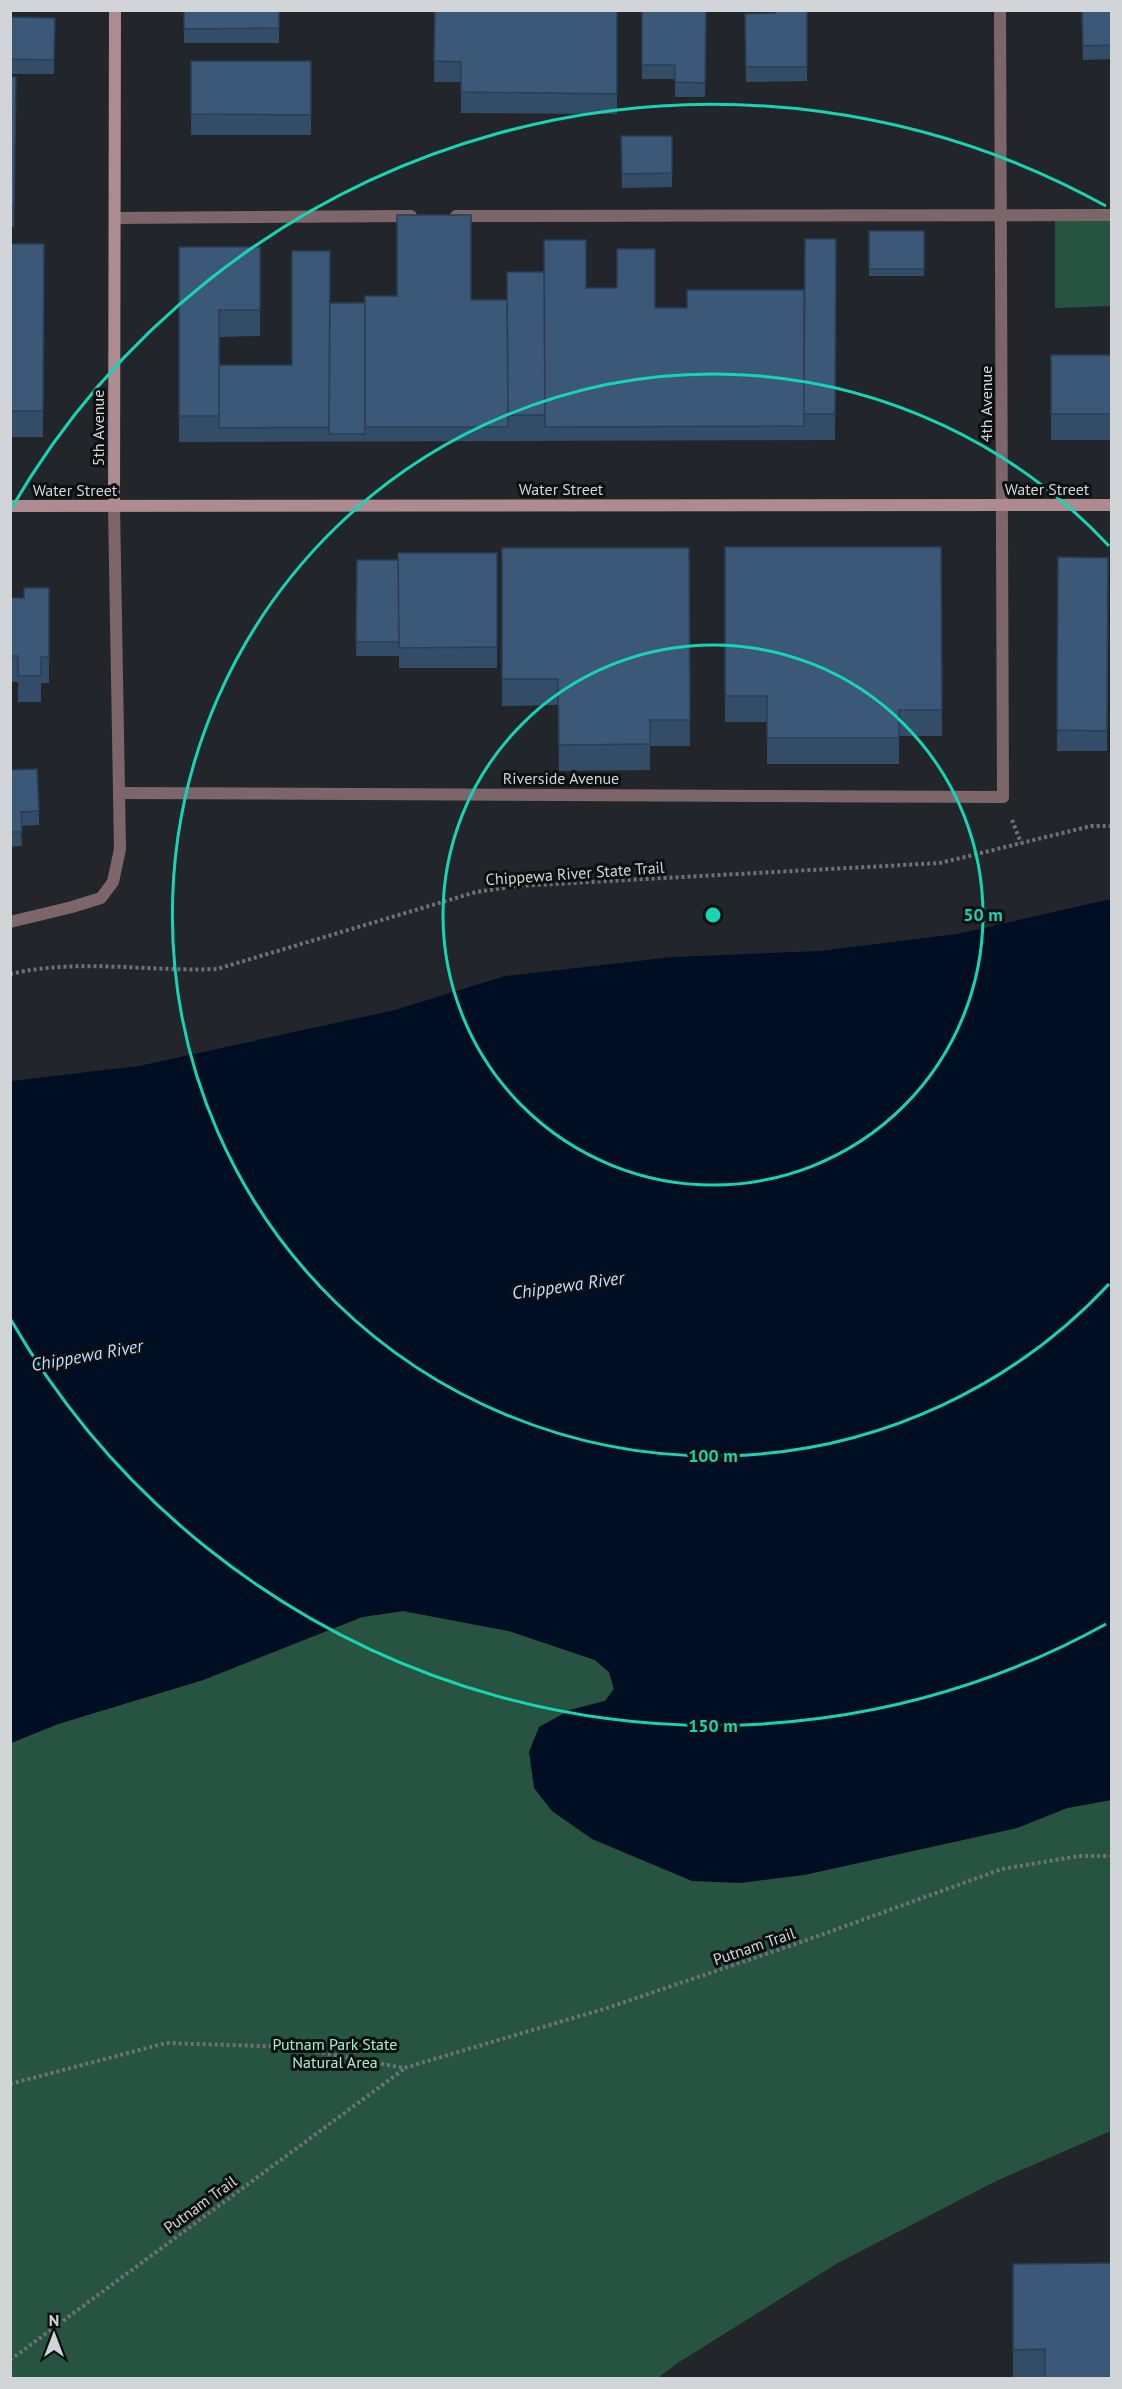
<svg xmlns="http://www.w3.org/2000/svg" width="1122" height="2389" font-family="'PT Sans',sans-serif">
	<rect width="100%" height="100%" fill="#22262b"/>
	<path fill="#275441" d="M1111,220V306L1055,308V221Z
		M403,1611L509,1631L595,1660L609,1672L614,1689L605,1701L570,1710L804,1875L1017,1828L1067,1808L1111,1800V2131L996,2181L836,2264L676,2364L658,2378H11V1743L58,1724L203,1680L362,1617Z"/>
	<path fill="#000e23" d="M1111,899V1800L1067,1808L1017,1828L804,1875L740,1883L692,1881L592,1839L552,1811L534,1788L529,1752L539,1727L570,1710L605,1701L614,1689L609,1672L595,1660L509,1631L403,1611L362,1617L203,1680L58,1724L11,1743V1081L139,1066L395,1010L505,976L673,957L819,951L957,934Z"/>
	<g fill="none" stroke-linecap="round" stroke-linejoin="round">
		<path stroke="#6e7175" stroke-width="4" stroke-dasharray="3 3" stroke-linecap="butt" d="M1012,820L1021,843
			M10,974C79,958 148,972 217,969L476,892L517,886L940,863L1091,826H1112
			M10,2084L166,2043L292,2047L404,2068L607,2008L807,1940L1002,1869L1079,1856H1112
			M10,2360L404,2069"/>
		<path stroke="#7c6669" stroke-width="12" d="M456,216L1112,215
			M115,218L411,216
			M119,793L1003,797"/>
		<path stroke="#7c6669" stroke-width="12" d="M1000,10L1003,797
			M10,922L72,907L101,898L113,882L120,849L114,506"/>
		<path stroke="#ae8b90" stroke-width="12" d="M10,506L1112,505
			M114,506L115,10"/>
	</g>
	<path fill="#334c68" d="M184,10H279V43H184Z
		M435,10H617V114L461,113V82H434Z
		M642,10H706L705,97H675V79H642Z
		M807,10V81L746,82L745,14L775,13Z
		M1082,10H1112V59L1083,60Z
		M10,17L55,18L54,74H10Z
		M191,61H311V135H191Z
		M10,77H16L14,227H10Z
		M621,136H672V187L622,188Z
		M869,231H924V276H869Z
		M836,239L835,440L179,442V247H260V336L219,337V365H292L330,303L507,300L586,288L655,308H687L804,290Z
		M10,244H44L43,437H10Z
		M1051,355H1112V440H1051Z
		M725,547H941L942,736H899V764H767V722H725Z
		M502,548H689L690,746H650V770L559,771L558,705L502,706Z
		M497,553V668H399V656H356L357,560H398Z
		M1058,557L1108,558L1107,751H1057Z
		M49,588V683H41V702H18V682H10V598H24Z
		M10,770L39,811V825L21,826L22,846L10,847Z
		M1013,2264L1112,2379H1013Z"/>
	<path fill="#3b5879" stroke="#293e55" stroke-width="1.5" d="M184,10H279V28L184,29Z
		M435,10H617V94L461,92V62L434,61Z
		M642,10H706L705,83L675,82V65H642Z
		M775,10H807V67H746L745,14L775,13Z
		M1082,10H1112V45L1083,46Z
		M10,17L55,18L54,60L10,59Z
		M191,61H311V115L191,114Z
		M10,77H16L14,207L10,206Z
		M621,136H672V173L622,174Z
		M397,215H471V300H507L508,427H365V296H397Z
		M869,231H924V269H869Z
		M805,239H836L835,414H804Z
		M544,240H586V288H617V249H655V308H687V290H804V426L545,427Z
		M10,244H44L43,411H10Z
		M179,247H260V310H219V416H179Z
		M292,251H330L329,427L219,428V365H292Z
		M507,272H544L545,415H508Z
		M330,303H365V434H329Z
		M1051,355H1112V414H1051Z
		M725,547H941L942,710H899V738H767V696H725Z
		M502,548H689L690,720H650V744L559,745L558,679H502Z
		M398,553H497V647L399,648Z
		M1058,557L1108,558L1107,731L1057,730Z
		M357,560H398L399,642H356Z
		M24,588H49V657H41V676H18V656H10V598H24Z
		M37,769L39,811L21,812L22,832H10V770Z
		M1112,2263V2379H1045V2349L1013,2350V2264Z"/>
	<g fill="none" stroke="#17d5b2" stroke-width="3">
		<circle cx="713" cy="915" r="270"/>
		<path d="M1109 1284A541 541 0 1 1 1109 546"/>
		<path d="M1106 1624A811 811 0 0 1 11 1320M11 509A811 811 0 0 1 1106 206"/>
	</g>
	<g text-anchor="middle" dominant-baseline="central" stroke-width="6" stroke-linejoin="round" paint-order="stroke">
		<g font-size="16" fill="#d2d5d8" stroke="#0d0f11">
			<text transform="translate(986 404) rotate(-90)">4th Avenue</text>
			<text transform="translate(98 428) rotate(-90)">5th Avenue</text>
			<text x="561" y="489">Water Street</text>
			<text x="1047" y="489">Water Street</text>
			<text x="75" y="490">Water Street</text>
			<text x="561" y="778">Riverside Avenue</text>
			<text transform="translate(575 873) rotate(-4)">Chippewa River State Trail</text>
			<text transform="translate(754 1946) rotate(-19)">Putnam Trail</text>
			<text transform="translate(200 2204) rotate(-36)">Putnam Trail</text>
		</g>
		<g font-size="16" fill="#a2f2ce" stroke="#0d0f11">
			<text x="335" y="2044">Putnam Park State<tspan x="335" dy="18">Natural Area</tspan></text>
		</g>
		<g font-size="18" font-style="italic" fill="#bedeff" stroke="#0d0f11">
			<text transform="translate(568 1285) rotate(-8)">Chippewa River</text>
			<text transform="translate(87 1355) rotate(-10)">Chippewa River</text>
		</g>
	</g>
	<circle cx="713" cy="915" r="9" fill="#17d5b2" stroke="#0d0f11" stroke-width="3"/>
	<g font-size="18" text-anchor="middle" font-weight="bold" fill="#17d5b2" stroke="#0d0f11" stroke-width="6" stroke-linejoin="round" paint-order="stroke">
		<text x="983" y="921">50 m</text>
		<text x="713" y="1462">100 m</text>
		<text x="713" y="1732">150 m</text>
	</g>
	<rect width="1122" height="2389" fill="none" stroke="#d2d5d8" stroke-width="24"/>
	<g transform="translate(54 2335)" stroke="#0d0f11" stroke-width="4.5" paint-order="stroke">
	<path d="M0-4.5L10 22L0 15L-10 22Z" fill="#d2d5d8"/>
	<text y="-9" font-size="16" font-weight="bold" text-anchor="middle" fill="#d2d5d8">N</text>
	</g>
</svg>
